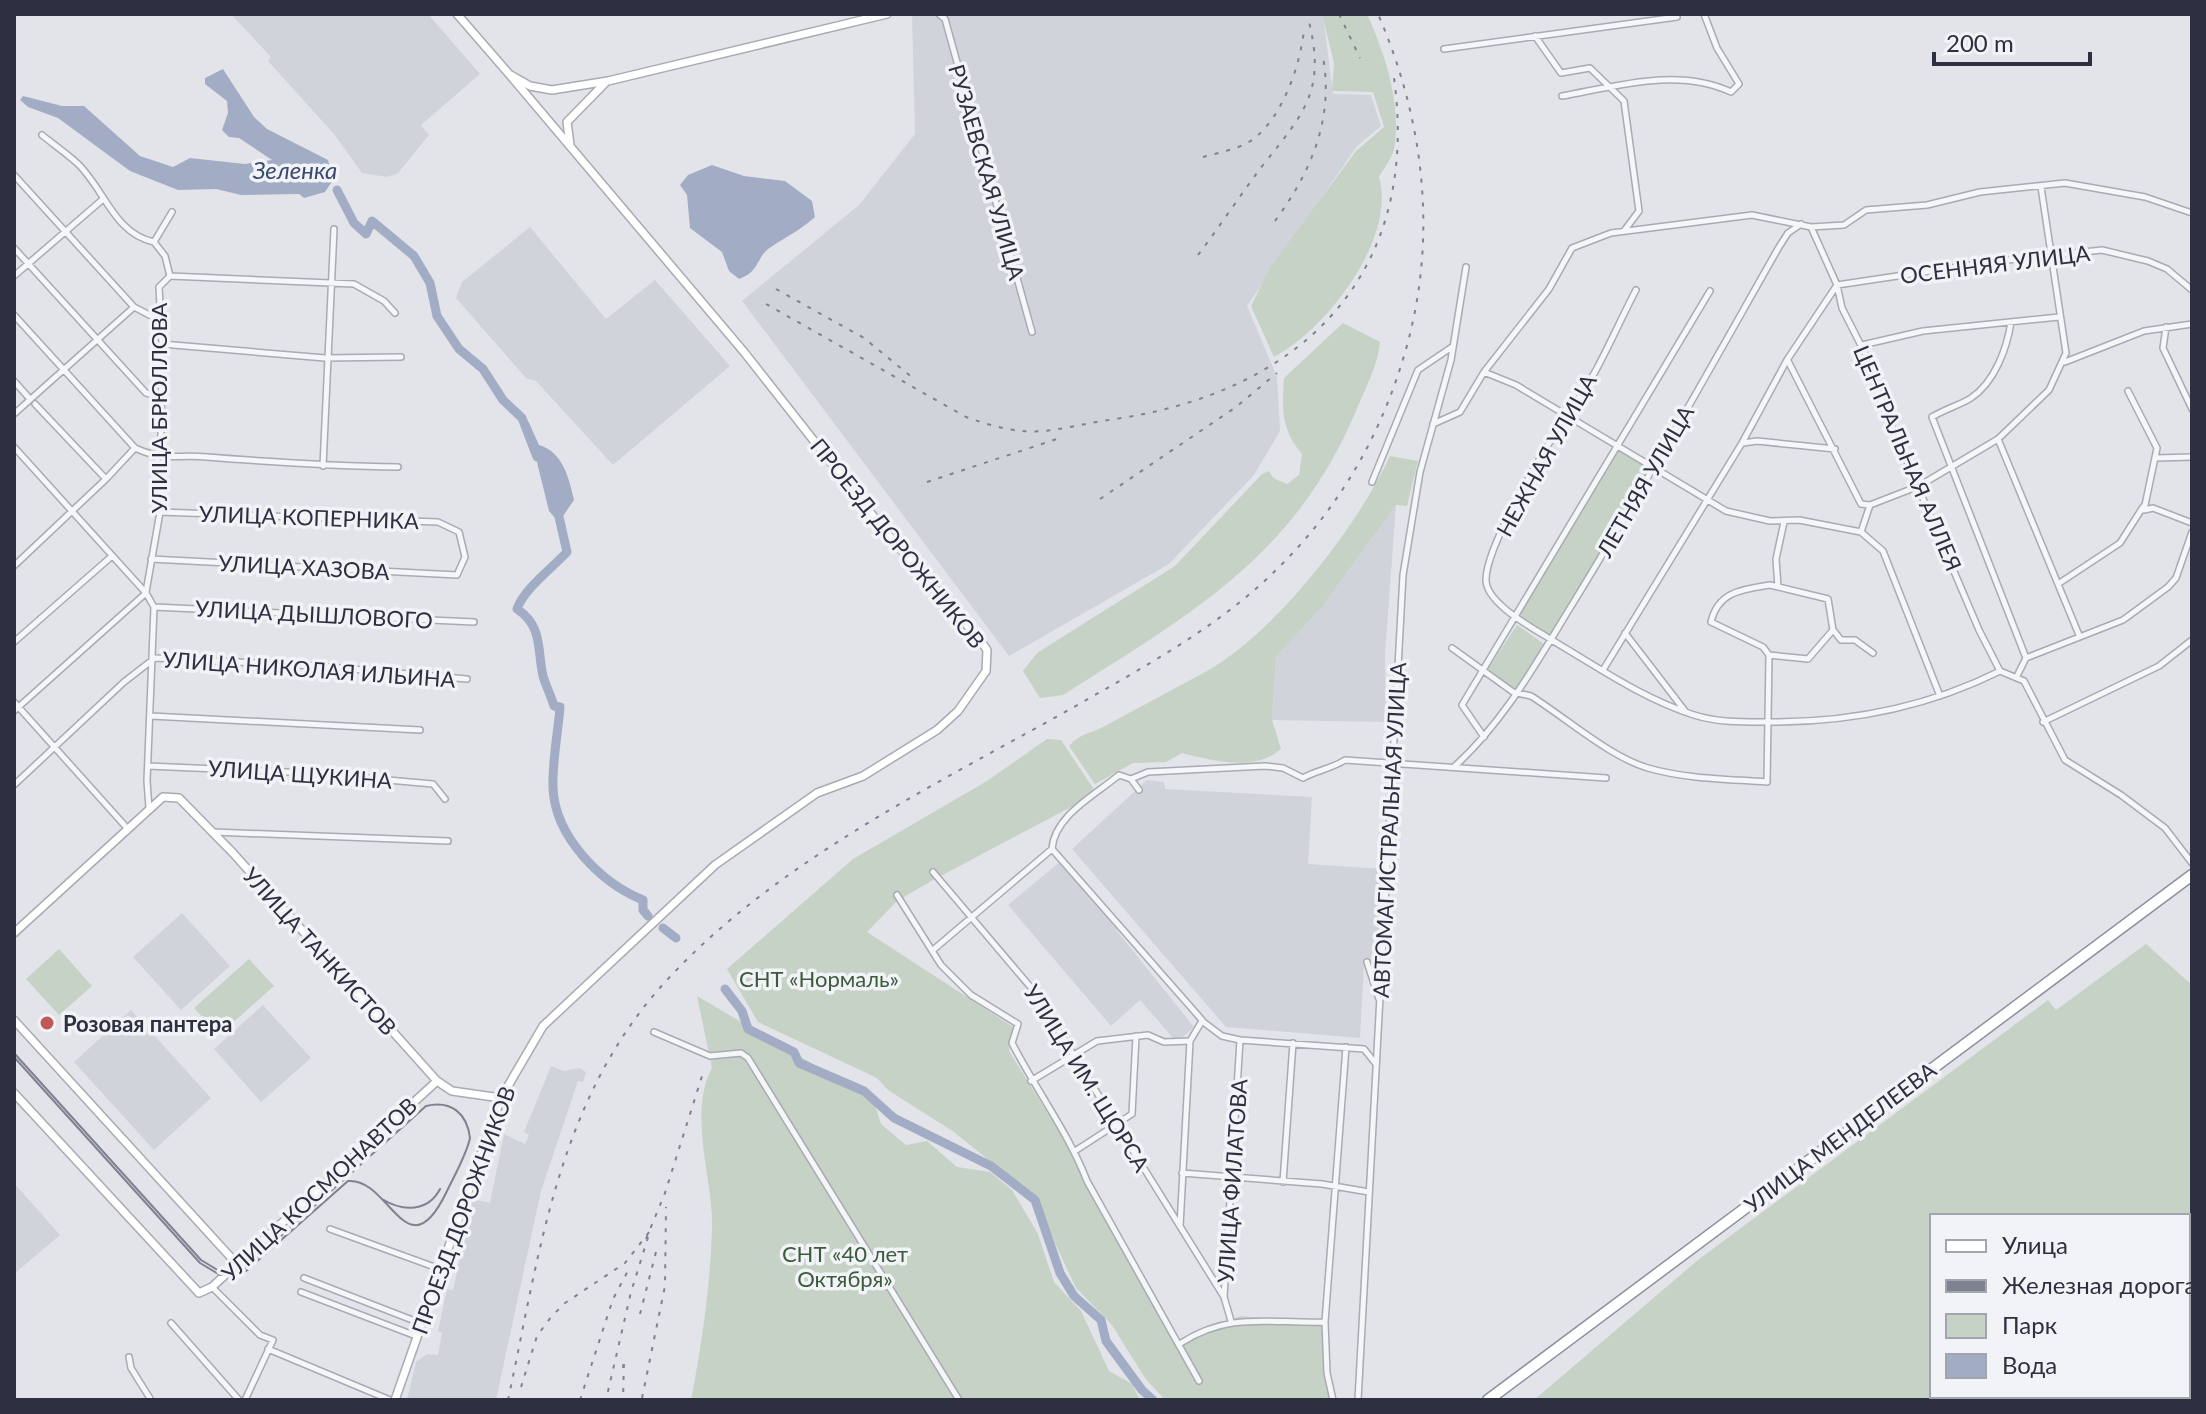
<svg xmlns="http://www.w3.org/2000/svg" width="2206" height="1414" font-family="Lato,sans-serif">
	<rect width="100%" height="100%" fill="#e3e4e9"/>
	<path fill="#d1d3db" d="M231,14H428L480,74L421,125L429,135L398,173L387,177L362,173L334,134L268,61L271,57Z
		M912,14H1323L1333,94L1371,95L1381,126L1357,146L1247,306L1277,377L1280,431L1254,475L1169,564L1009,656L742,301L859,205L915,134Z
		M530,227L606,319L655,280L730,366L613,465L536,381L526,378L456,298L462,282Z
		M1396,505L1385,654L1386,722L1272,720L1276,655L1322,607Z
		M1147,780L1164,782L1165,789L1312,797L1308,864L1383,869L1377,964H1364L1360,1038L1226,1027L1072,849Z
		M1061,861L1114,922L1117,931L1194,1027L1182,1038H1173L1140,1000L1111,1026L1008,905Z
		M182,913L230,966L181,1010L133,957Z
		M263,1005L311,1058L261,1102L214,1049Z
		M131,1010L211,1098L154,1150L74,1062Z
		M551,1066L564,1071L579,1068L586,1072L583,1082L578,1081L541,1191L496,1400H407L416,1362L427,1354L438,1355L442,1333L438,1331L447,1289L453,1290L473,1199L490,1203L504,1134L525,1144L529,1135L524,1132Z
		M14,1183L60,1235L14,1274Z"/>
	<path fill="#c6d2c5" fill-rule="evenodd" d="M1322,14H1367C1385,54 1402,104 1394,149C1392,158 1384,168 1379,177C1397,238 1326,330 1274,357L1251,306L1271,266L1356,151L1384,127L1373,92L1332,91L1334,63Z
		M1343,323L1380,342C1378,366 1365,388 1356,411C1294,558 1190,614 1063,695L1040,698L1023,671L1037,653L1175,566L1262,474L1269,471L1273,478L1287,484L1299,475L1302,454C1281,429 1282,410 1284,378Z
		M1619,450L1650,469L1550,636L1519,617Z
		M1390,456L1418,461L1407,506L1396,505L1322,607L1276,656L1272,720L1281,749C1254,772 1215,761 1182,753L1166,762L1133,763L1095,784L1069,746C1079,734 1091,733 1105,726C1139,708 1173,689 1207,671C1276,632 1357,527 1390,456Z
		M1517,625L1544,644L1513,694L1485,673Z
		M1047,739L1061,740L1093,788L1090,797L933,880L897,901L867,932L1013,1027L1009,1051L1075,1157L1178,1341L1241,1316L1326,1324L1331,1400H1165L1145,1378L1112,1325L1076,1288L1033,1196L954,1132L888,1090L877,1078L758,1022L727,969L853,859L987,781Z
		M2146,944L2192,985V1400H1534L1698,1260L2048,1000L2056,1010ZM1932,1216H2188V1396H1932Z
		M59,949L92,986L59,1015L26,979Z
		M249,959L274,986L219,1035L194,1008Z
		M697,996L873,1099L881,1124L906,1145L927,1141L957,1167L990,1172L1012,1190L1038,1234L1054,1282L1081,1311L1109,1371L1132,1384L1140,1400H691C702,1344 710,1287 712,1230C714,1179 687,1115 712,1068Z"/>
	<path fill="#a2adc5" d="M223,69L254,117L267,129L328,160L333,180L325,192L304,198L299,194L241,195L216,189L178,190L130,171L58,118L28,107L20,100L23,96L62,106H84L140,156L173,167L190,158L245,164L272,160L239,138L229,137L222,130L228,113L227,101L205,84V78Z
		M712,165L744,176L785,181L812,201L815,217C802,229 786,237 771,247C756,256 761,271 739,279L729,271L722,252L690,228L687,195L680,185L688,175Z
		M522,418L529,423L539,445C563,452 569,478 574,500L561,519L555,518L549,511L533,446Z"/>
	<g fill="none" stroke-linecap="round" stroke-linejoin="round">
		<path stroke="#a2adc5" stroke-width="9" d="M337,190L354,223L366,234L372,221L414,256L430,283L437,316L459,349L483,369L503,400L522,418L537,457
			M557,508L567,552C551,569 524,589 517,609C543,626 537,649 543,676C546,686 551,696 554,706L560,707C558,733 552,762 553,788C555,837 601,883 643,900V910L648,916
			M663,928L676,938
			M725,989L742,1011L748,1029L794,1052L799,1063L864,1091L894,1118L991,1166L1035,1200L1060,1273L1074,1296L1101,1320L1106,1341L1142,1390L1153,1400"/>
		<defs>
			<path id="street" d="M939,14L945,19L1032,332
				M1535,36L1561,73L1590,68L1624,101L1639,211L1624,231
				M1444,49L1677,17
				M1562,96C1617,86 1679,67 1731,92L1739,84L1717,48L1704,14
				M42,135C53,144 66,153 77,163C104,188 114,234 154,242
				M14,175L134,307L159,320
				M2041,187L2066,353L2049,390L1998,439L2079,635
				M1811,227L1837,285L1842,308L1875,373V386L1979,630L2000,671L2024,681L2065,760L2121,795L2165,828L2192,863
				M14,248L146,393L160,397
				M14,276L102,200
				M170,276L354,284L384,301L395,313
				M1636,290C1616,328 1598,373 1573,407C1550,439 1487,543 1486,579C1485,603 1533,628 1550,639C1596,666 1643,699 1694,715C1719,723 1747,722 1773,722C1853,722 1928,707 2000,671
				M14,315L135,448
				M2011,322C2007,348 1995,382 1971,398C1960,405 1945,409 1932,417L2026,658L2017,676
				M2166,327L2163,348L2192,409
				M162,344L325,358L401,357
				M1862,345L1923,331L2059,317
				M1788,361L1861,504L1870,505L1861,532
				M2065,362L2144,331L2192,324
				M1484,372L1516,385L1726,511L1770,521L1799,520L1861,532L1883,551L1940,696
				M14,381L30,399
				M2128,391L2157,448L2144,510L2153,508L2192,523
				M35,404L106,479L135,448C166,462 175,454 207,457C271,462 334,466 398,467
				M14,414L134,307
				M1433,424L1460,412L1484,372L1549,289L1572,248L1611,233L1752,215L1811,227L1844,225L1866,210L1927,205L1980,192L2065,183L2145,197L2192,213
				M1743,443L1757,441L1835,449
				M14,447L146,593L154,607L147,781L149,808
				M2156,458L2192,457
				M323,466L334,229
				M1372,482L1418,370L1452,347
				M1870,505L1919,486L1998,439
				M151,559L457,575L465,557L459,532L438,522L160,512
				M14,566L106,479
				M2058,584L2120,543L2143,507
				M1770,585L1828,599L1833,630L1808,659L1769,655L1763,647L1711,622C1718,591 1744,589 1770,585Z
				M1778,587L1776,559L1784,522
				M146,592L160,512L157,458L161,435L162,344L159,287L170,276L165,256L154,242L172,212
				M154,607L474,622
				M1834,631L1841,640H1855L1873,653
				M1625,633L1685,711
				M14,642L112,556
				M1452,648L1513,692L1531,696C1566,718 1610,757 1648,768C1686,779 1728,779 1767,782L1769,655
				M2026,658L2123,620L2168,587L2176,578L2192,532
				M1603,670L1742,443L1787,360L1837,285L1998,261L2102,250L2148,261L2167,269L2192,290
				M14,702L127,828
				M14,711L146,593
				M151,716L420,730
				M2043,722L2159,666L2192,640
				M1484,737L1462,705L1710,291
				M148,766L309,773L433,784L445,799
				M1454,767C1506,720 1539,658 1575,600C1646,484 1712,365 1779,247L1788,233L1801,224
				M1131,779L1148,772L1265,766L1283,768L1303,778C1317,770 1331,769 1345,760L1606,778
				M14,785L124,682L155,658L317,666L467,679
				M1139,790L1131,779L1119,775C1095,795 1054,816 1052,849L1202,1020
				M213,832L448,841
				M933,872L1033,990L1224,1297
				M897,895L941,965L971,995L1018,1024L1012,1043C1036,1090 1068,1132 1087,1181L1199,1381
				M933,950L1052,849
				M1367,962L1379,999
				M654,1032L710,1056L741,1053L748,1058L959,1400
				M1031,1081L1097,1041L1148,1035L1164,1042L1190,1041L1202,1021L1222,1036L1240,1040L1364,1049L1376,1064
				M1075,1151L1132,1114L1136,1036
				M1182,1173L1322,1184L1369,1192
				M1283,1182L1293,1043
				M1180,1226L1190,1041
				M330,1229L440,1269
				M304,1278L420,1323
				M212,1287L260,1335L273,1340L245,1400
				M301,1292L416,1336
				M1231,1321L1224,1297L1240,1040
				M171,1323L239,1400
				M1181,1343C1231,1311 1270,1324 1325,1322
				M268,1349L390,1400
				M129,1357L131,1368L151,1400
				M1333,1400L1327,1373L1325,1322L1346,1047
				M1358,1400L1403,575L1420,472L1451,360L1466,267"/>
			<path id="secondary" d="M457,14L509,74L530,86L552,90L608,81L887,14
				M570,145L567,122L606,82
				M14,933L163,797L179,798L233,853L437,1081L452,1091L501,1098
				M14,1020L236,1263
				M14,1093L199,1293L212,1287L437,1081
				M395,1400L501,1098L543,1026L715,865L817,793L863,776L937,730L958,711L986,671L987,650L980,640L884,530L744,352L509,74"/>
			<path id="highway" d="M1488,1400L2192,875"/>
		</defs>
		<use href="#street" stroke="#a9aab3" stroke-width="8"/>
		<use href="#secondary" stroke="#a9aab3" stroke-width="10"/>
		<use href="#highway" stroke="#8c909e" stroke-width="13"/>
		<use href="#street" stroke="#f5f6f8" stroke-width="5"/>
		<use href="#secondary" stroke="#fff" stroke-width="7"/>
		<use href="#highway" stroke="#fff" stroke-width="10"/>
		<path stroke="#7e8291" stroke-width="2" d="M14,1053L201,1260L221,1272L245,1268L426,1106C451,1100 467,1113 470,1138C466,1156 455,1174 447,1191C407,1275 390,1177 348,1181L246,1271L220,1275L200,1263L14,1057
			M382,1199C403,1212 428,1212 440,1189"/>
		<path stroke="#7e8291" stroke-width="2" stroke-dasharray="4 8" stroke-linecap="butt" d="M1339,14L1360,58
			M1203,157C1220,152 1242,149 1256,137C1284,113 1300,65 1304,30
			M1275,221C1311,172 1334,119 1323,57
			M1198,255C1220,226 1241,194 1263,165C1307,110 1327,88 1307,14
			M776,289L864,338L914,379
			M766,304L966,417C1036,442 1047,429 1115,419C1301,392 1421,275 1394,78
			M927,482L1060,438
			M1100,499L1236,407L1277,373
			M646,1239L665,1193L703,1073
			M640,1314L657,1248
			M623,1368L624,1360L623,1400
			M521,1387L537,1336L551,1317L565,1303L625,1263L650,1231L631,1292L606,1400
			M642,1398L665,1286L666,1207
			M508,1400C539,1256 557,1106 658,990C770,863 936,785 1081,703C1149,664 1219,626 1275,571C1339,509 1382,434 1406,349C1438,236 1424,120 1378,14
			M580,1400L613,1299L630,1267"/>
	</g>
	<circle fill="#bf5857" stroke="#f2f3f7" stroke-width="3" cx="47" cy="1023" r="8"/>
	<g text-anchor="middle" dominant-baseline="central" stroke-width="7" stroke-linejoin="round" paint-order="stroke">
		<g font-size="22" fill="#2d3040" stroke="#f2f3f7">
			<text transform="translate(987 172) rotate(74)">РУЗАЕВСКАЯ УЛИЦА</text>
			<text transform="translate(1995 264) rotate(-7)">ОСЕННЯЯ УЛИЦА</text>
			<text transform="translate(158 408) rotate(-90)">УЛИЦА БРЮЛЛОВА</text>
			<text transform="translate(1546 455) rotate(-61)">НЕЖНАЯ УЛИЦА</text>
			<text transform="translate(1908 458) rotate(67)">ЦЕНТРАЛЬНАЯ АЛЛЕЯ</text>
			<text transform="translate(1645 481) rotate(-60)">ЛЕТНЯЯ УЛИЦА</text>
			<text transform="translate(309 517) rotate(2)">УЛИЦА КОПЕРНИКА</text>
			<text transform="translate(898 543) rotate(51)">ПРОЕЗД ДОРОЖНИКОВ</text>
			<text transform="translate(304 567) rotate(3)">УЛИЦА ХАЗОВА</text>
			<text transform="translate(314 614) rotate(3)">УЛИЦА ДЫШЛОВОГО</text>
			<text transform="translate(309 669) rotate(4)">УЛИЦА НИКОЛАЯ ИЛЬИНА</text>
			<text transform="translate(300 774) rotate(4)">УЛИЦА ЩУКИНА</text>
			<text transform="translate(1389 830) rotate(-87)">АВТОМАГИСТРАЛЬНАЯ УЛИЦА</text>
			<text transform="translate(320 951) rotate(48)">УЛИЦА ТАНКИСТОВ</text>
			<text transform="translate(1087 1078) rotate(58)">УЛИЦА ИМ. ЩОРСА</text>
			<text transform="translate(1840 1137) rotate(-37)">УЛИЦА МЕНДЕЛЕЕВА</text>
			<text transform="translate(1232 1181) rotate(-86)">УЛИЦА ФИЛАТОВА</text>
			<text transform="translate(319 1189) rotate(-43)">УЛИЦА КОСМОНАВТОВ</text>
			<text transform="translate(463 1210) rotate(-70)">ПРОЕЗД ДОРОЖНИКОВ</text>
		</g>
		<g font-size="22" fill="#3c5a3c" stroke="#f2f3f7">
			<text x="819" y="978">СНТ «Нормаль»</text>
			<text x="845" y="1253">СНТ «40 лет<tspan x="845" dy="25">Октября»</tspan></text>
		</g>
		<g font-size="22" font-weight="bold" fill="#2d3040" stroke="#f2f3f7" text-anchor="start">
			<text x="63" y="1023">Розовая пантера</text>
		</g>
		<g font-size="24" font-style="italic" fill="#3b4a6f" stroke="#f2f3f7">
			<text x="295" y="169">Зеленка</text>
		</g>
	</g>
	<rect width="2206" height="1414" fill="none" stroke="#2d3040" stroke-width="32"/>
	<rect x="1930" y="1214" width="260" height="184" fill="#f2f3f7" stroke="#a3a5ae" stroke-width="2"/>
	<rect x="1946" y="1240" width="40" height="12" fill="#ffffff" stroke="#a3a5ae" stroke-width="2"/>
	<text x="2002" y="1254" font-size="24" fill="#2d3040">Улица</text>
	<rect x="1946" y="1280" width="40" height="12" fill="#7e8291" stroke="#a3a5ae" stroke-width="2"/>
	<text x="2002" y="1294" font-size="24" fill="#2d3040">Железная дорога</text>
	<rect x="1946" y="1314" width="40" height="24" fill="#c6d2c5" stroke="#a3a5ae" stroke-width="2"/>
	<text x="2002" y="1334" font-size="24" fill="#2d3040">Парк</text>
	<rect x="1946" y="1354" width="40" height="24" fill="#a2adc5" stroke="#a3a5ae" stroke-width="2"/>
	<text x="2002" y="1374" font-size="24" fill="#2d3040">Вода</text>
	<path d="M1934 52v12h156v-12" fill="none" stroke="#2d3040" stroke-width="4"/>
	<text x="1946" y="52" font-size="24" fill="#2d3040" stroke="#f2f3f7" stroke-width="6" paint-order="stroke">200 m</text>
</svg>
